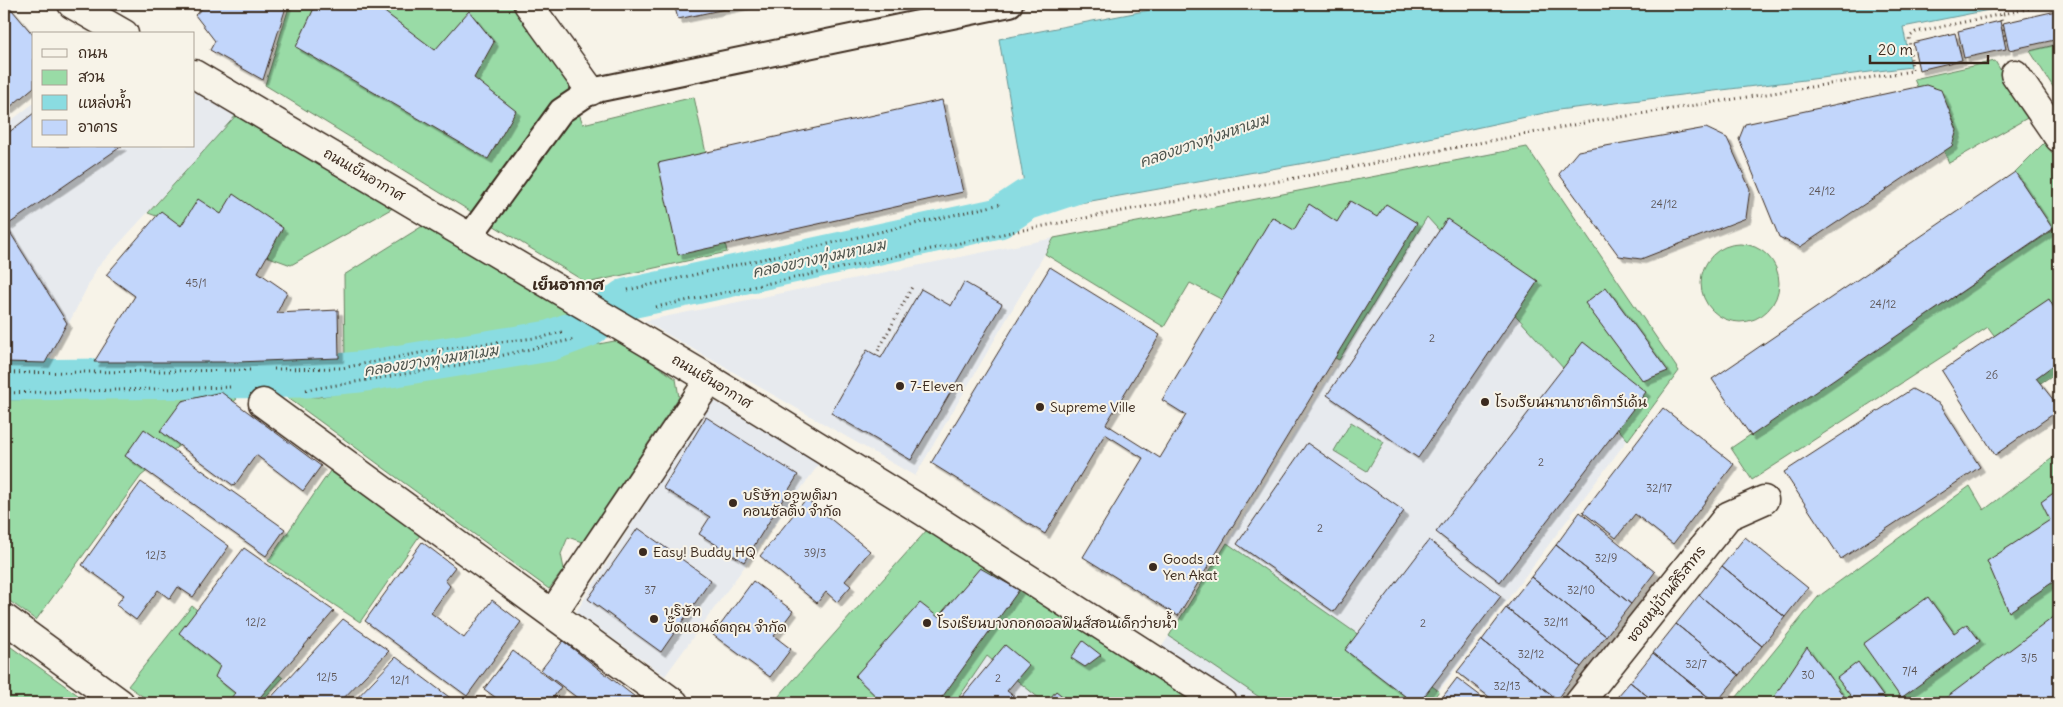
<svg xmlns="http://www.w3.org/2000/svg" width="2063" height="707" font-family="Delius,'Playpen Sans Thai',sans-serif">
	<defs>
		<filter id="shadow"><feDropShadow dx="4.5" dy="4.5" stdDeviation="0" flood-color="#0004"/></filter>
	</defs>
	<rect width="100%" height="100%" fill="#f7f3e8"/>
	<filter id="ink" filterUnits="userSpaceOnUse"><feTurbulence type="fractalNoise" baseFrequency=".02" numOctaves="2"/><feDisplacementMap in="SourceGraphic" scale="10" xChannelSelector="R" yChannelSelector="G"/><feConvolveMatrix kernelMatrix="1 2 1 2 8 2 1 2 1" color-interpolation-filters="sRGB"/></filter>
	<g filter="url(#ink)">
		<path fill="#e7eaee" d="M194,89L239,112L97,268L47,366L4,368V126L34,103V146H194Z
			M1527,147L1679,371L1430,703H955L1031,590L1146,670L1179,621L1463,158Z
			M1054,238L915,476L644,321Z
			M711,399L819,464L665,676L576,612Z"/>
		<path fill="#99dba6" stroke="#6a8262" d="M290,4H509L528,24L565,77L583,124L694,97L727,252L587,283L265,85Z
			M2059,44V96L2030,51Z
			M1995,61L2029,117L1949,163L1914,79Z
			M239,112L400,204L291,265L148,213Z
			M2045,142L2059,164V371L2033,388L1988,327L1752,480L1731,448L2053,230L2015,172Z
			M1527,147L1679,371L1628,440L1427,217L1339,360L1190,283L1164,327L1045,254L1054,238Z
			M429,222L586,316L572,327L551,334L345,365L344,275Z
			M1701 283a39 39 0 1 1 78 0a39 39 0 1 1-78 0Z
			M620,340L676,379L679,397L582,542L568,537L561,554L564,569L549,589L284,395L318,397Z
			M226,391L237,399L141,476L36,620L4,597V400L146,397Z
			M1351,422L1384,442L1367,471L1334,451Z
			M2059,453V703H1732L1818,597L1970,486L1984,510Z
			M330,471L420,535L360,622L268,561Z
			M927,530L1199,703H1045L987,656L955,703H785L778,697Z
			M1227,543L1439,691L1430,703H1268L1169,636Z
			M192,606L283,678L260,703H152L128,686Z
			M4,642L89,703H4Z"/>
		<path fill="#8adce1" stroke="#6a9593" d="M1181,4H2019L1903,27L1911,67L1558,110L1356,154L1029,212L999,39Z"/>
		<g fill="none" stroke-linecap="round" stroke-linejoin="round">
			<path stroke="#8adce1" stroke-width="41" d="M4,380L305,377L359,372L549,341L587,327L626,299L999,218L1026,200L1080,182"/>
		</g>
		<path fill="#c2d6fb" stroke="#3b2a1e" filter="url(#shadow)" d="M4,4H7L34,36V87L4,112Z
			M205,4H287L263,80L210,50L215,41L195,15L206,5Z
			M316,4H374L435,50L469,11L494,42L474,78L516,111L488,159L296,47Z
			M674,4H749L678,19Z
			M2056,11L2059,39L2009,50L2003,23Z
			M2000,21L2006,49L1964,58L1958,31Z
			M1955,33L1962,60L1919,70L1913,43Z
			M1926,85L1941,90L1957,130L1952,146L1800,247L1779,237L1739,139L1745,124Z
			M942,100L963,192L678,255L658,163Z
			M34,113V146H122L6,226L67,323L45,363L4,362V136Z
			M1706,128L1727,138L1750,189L1746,218L1641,259L1619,256L1559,174L1578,151Z
			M2015,172L2053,229L1751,436L1712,379Z
			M233,194L283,228L258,272L287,292L277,313L338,310L339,358L238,362H94L135,296L106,275L161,211L181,226L198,199L221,214Z
			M1350,201L1377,217L1386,204L1417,223L1178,616L1083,557L1143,458L1105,434L1045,534L931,463L1050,267L1160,335L1106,424L1160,458L1186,415L1162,400L1272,217L1294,230L1309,204L1337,222Z
			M1447,219L1538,281L1418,458L1327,395Z
			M964,282L1002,304L911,460L831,413L867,350L881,358L921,289L951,306Z
			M1606,287L1668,371L1643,381L1585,303Z
			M2049,299L2059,317V361L2036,378L2059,407V410L1995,455L1942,371Z
			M1583,342L1646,392L1500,582L1436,532Z
			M1912,389L1940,404L1980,467L1841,559L1784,472Z
			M221,392L321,466L303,491L256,455L234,486L160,431L182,401Z
			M1663,408L1734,464L1673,544L1635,514L1616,538L1583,512Z
			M706,417L798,475L744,562L699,534L710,517L663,488Z
			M144,429L285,529L266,556L125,456Z
			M1307,443L1404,511L1334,612L1237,544Z
			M141,482L229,546L193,597L178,587L170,599L158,590L136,620L116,605L124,595L82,565Z
			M2059,489V578L2009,612L1987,561L2050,520L2041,502Z
			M806,499L870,551L845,581L851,586L837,602L826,592L817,603L760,556Z
			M1580,512L1655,572L1631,604L1556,545Z
			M638,528L711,580L661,652L588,599Z
			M1745,537L1808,588L1785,617L1722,566Z
			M1429,540L1501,596L1419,703H1414L1345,650Z
			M422,542L455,567L445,580L450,586L431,613L464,638L492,600L521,622L467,696L365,621Z
			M1556,545L1631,604L1606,636L1531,577Z
			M244,548L334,611L255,703H227L235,693L215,677L220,666L179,633Z
			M1722,566L1785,617L1762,646L1699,595Z
			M980,568L1019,590L938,703H883L855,676L920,603L938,617Z
			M1531,577L1606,636L1581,667L1506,608Z
			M753,581L793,611L774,636L791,649L770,677L713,635Z
			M1699,595L1762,646L1739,675L1676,624Z
			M1928,597L1954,633L1967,624L1980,641L1901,698L1863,644Z
			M1506,608L1581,667L1557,699L1482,640Z
			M2059,613V703H1939Z
			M343,619L389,651L339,703H266Z
			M1676,624L1739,675L1716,703L1653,653Z
			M1482,640L1557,699L1554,703H1497L1457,672Z
			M563,641L639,700L637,703H584L541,670Z
			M1083,641L1101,655L1085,667L1071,658Z
			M1005,645L1029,665L1007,691L1023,703H957Z
			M1807,647L1849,703H1770Z
			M513,651L561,687L549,703H496L499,700L484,689Z
			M1653,653L1716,703H1656L1630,682Z
			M396,657L457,703H352Z
			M1858,662L1888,703H1856L1837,678Z
			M1457,678L1490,703H1438Z
			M1630,682L1656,703H1612Z
			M1056,691L1071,703H1046Z"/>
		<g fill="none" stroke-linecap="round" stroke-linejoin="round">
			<defs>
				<path id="lane" d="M470,236L561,111L591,91L1010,4"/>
				<path id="street" d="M528,4L591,91
					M2015,74L2059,138
					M263,403L674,703
					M552,614L710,379
					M4,618L120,703
					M1579,703L1728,516L1764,500"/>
				<path id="secondary" d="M72,4L124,34
					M194,74L701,374L923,511L1222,703"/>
			</defs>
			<use href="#lane" stroke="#3b2a1e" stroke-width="28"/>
			<use href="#street" stroke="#3b2a1e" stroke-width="31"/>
			<use href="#secondary" stroke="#3b2a1e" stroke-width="31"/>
			<path stroke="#3b2a1e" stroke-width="3" stroke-dasharray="1 4" stroke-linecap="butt" d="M2000,15L2006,42
				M628,290L1001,204
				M656,307L1012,232L1589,122L1912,71L1909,37L1916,32L2051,4
				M876,355L913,285
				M274,369L342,368L435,350L543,337L562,332
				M4,373L251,370
				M306,390L459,365L575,339
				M4,393L232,387"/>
			<use href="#lane" stroke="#f7f3e8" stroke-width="24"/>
			<use href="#street" stroke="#f7f3e8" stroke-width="28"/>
			<use href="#secondary" stroke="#f7f3e8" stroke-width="28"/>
		</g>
	</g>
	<g fill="#3b2a1e" stroke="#f7f3e8" stroke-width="2">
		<circle cx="900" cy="386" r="5"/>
		<circle cx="1485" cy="402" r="5"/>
		<circle cx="1040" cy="407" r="5"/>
		<circle cx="733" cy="503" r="5"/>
		<circle cx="643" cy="552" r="5"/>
		<circle cx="1153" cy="567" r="5"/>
		<circle cx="654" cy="619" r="5"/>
		<circle cx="927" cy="623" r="5"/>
	</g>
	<g text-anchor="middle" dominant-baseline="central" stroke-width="4" stroke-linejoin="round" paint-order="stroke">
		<g font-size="11" fill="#5d5555">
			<text x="1822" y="191">24/12</text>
			<text x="1664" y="204">24/12</text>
			<text x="196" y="283">45/1</text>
			<text x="1883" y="304">24/12</text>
			<text x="1432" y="338">2</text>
			<text x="1992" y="375">26</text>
			<text x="1541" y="462">2</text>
			<text x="1659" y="488">32/17</text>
			<text x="1320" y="528">2</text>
			<text x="815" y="553">39/3</text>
			<text x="156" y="555">12/3</text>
			<text x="1606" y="558">32/9</text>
			<text x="650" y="590">37</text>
			<text x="1581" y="590">32/10</text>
			<text x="256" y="622">12/2</text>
			<text x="1556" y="622">32/11</text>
			<text x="1423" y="623">2</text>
			<text x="1531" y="654">32/12</text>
			<text x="2029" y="658">3/5</text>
			<text x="1696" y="664">32/7</text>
			<text x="1910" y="671">7/4</text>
			<text x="1808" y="675">30</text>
			<text x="327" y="677">12/5</text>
			<text x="998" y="678">2</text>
			<text x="400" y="680">12/1</text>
			<text x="1507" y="686">32/13</text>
		</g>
		<g font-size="14" fill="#3b2a1e" stroke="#f7f3e8">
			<text transform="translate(364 174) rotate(30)">ถนนเย็นอากาศ</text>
			<text transform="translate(712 381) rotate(31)">ถนนเย็นอากาศ</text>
			<text transform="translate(1666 594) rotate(-52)">ซอยหมู่บ้านศิริสาทร</text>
		</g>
		<g font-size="14" fill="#3b2a1e" stroke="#f7f3e8" text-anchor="start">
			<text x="910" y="386">7-Eleven</text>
			<text x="1495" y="402">โรงเรียนนานาชาติการ์เด้น</text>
			<text x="1050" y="407">Supreme Ville</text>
			<text x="743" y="495">บริษัท ออพติมา<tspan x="743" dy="16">คอนซัลติ้ง จำกัด</tspan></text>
			<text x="653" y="552">Easy! Buddy HQ</text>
			<text x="1163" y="559">Goods at<tspan x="1163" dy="16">Yen Akat</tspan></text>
			<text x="664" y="611">บริษัท<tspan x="664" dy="16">บั๊ดแอนด์ตฤณ จำกัด</tspan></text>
			<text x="937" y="623">โรงเรียนบางกอกดอลฟินส์สอนเด็กว่ายน้ำ</text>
		</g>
		<g font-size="15" font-style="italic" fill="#4f564f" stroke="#f7f3e8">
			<text transform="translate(1204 140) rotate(-19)">คลองขวางทุ่งมหาเมฆ</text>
			<text transform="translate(819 258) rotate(-12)">คลองขวางทุ่งมหาเมฆ</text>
			<text transform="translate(431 360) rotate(-9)">คลองขวางทุ่งมหาเมฆ</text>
		</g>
		<g font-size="15" font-weight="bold" fill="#3b2a1e" stroke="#f7f3e8">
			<text x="568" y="284">เย็นอากาศ</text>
		</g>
	</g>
	<rect width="2063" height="707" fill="none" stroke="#f7f3e8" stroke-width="20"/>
	<rect x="10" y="10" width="2043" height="687" fill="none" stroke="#3b2a1e" stroke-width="2" filter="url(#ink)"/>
	<rect x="32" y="32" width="162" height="115" fill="#f7f3e8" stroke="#aca397"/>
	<rect x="42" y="49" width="25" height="8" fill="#f7f3e8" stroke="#aca397"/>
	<text x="78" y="58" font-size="15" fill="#3b2a1e">ถนน</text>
	<rect x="42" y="70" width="25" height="15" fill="#99dba6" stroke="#aca397"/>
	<text x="78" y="82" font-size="15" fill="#3b2a1e">สวน</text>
	<rect x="42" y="95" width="25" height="15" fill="#8adce1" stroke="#aca397"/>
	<text x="78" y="108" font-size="15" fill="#3b2a1e">แหล่งน้ำ</text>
	<rect x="42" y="120" width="25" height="15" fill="#c2d6fb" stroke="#aca397"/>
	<text x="78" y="132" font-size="15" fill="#3b2a1e">อาคาร</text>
	<path d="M1870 55v8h118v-8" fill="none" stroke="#3b2a1e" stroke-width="2.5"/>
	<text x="1878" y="55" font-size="15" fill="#3b2a1e" stroke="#f7f3e8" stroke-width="4" paint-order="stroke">20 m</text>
</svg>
